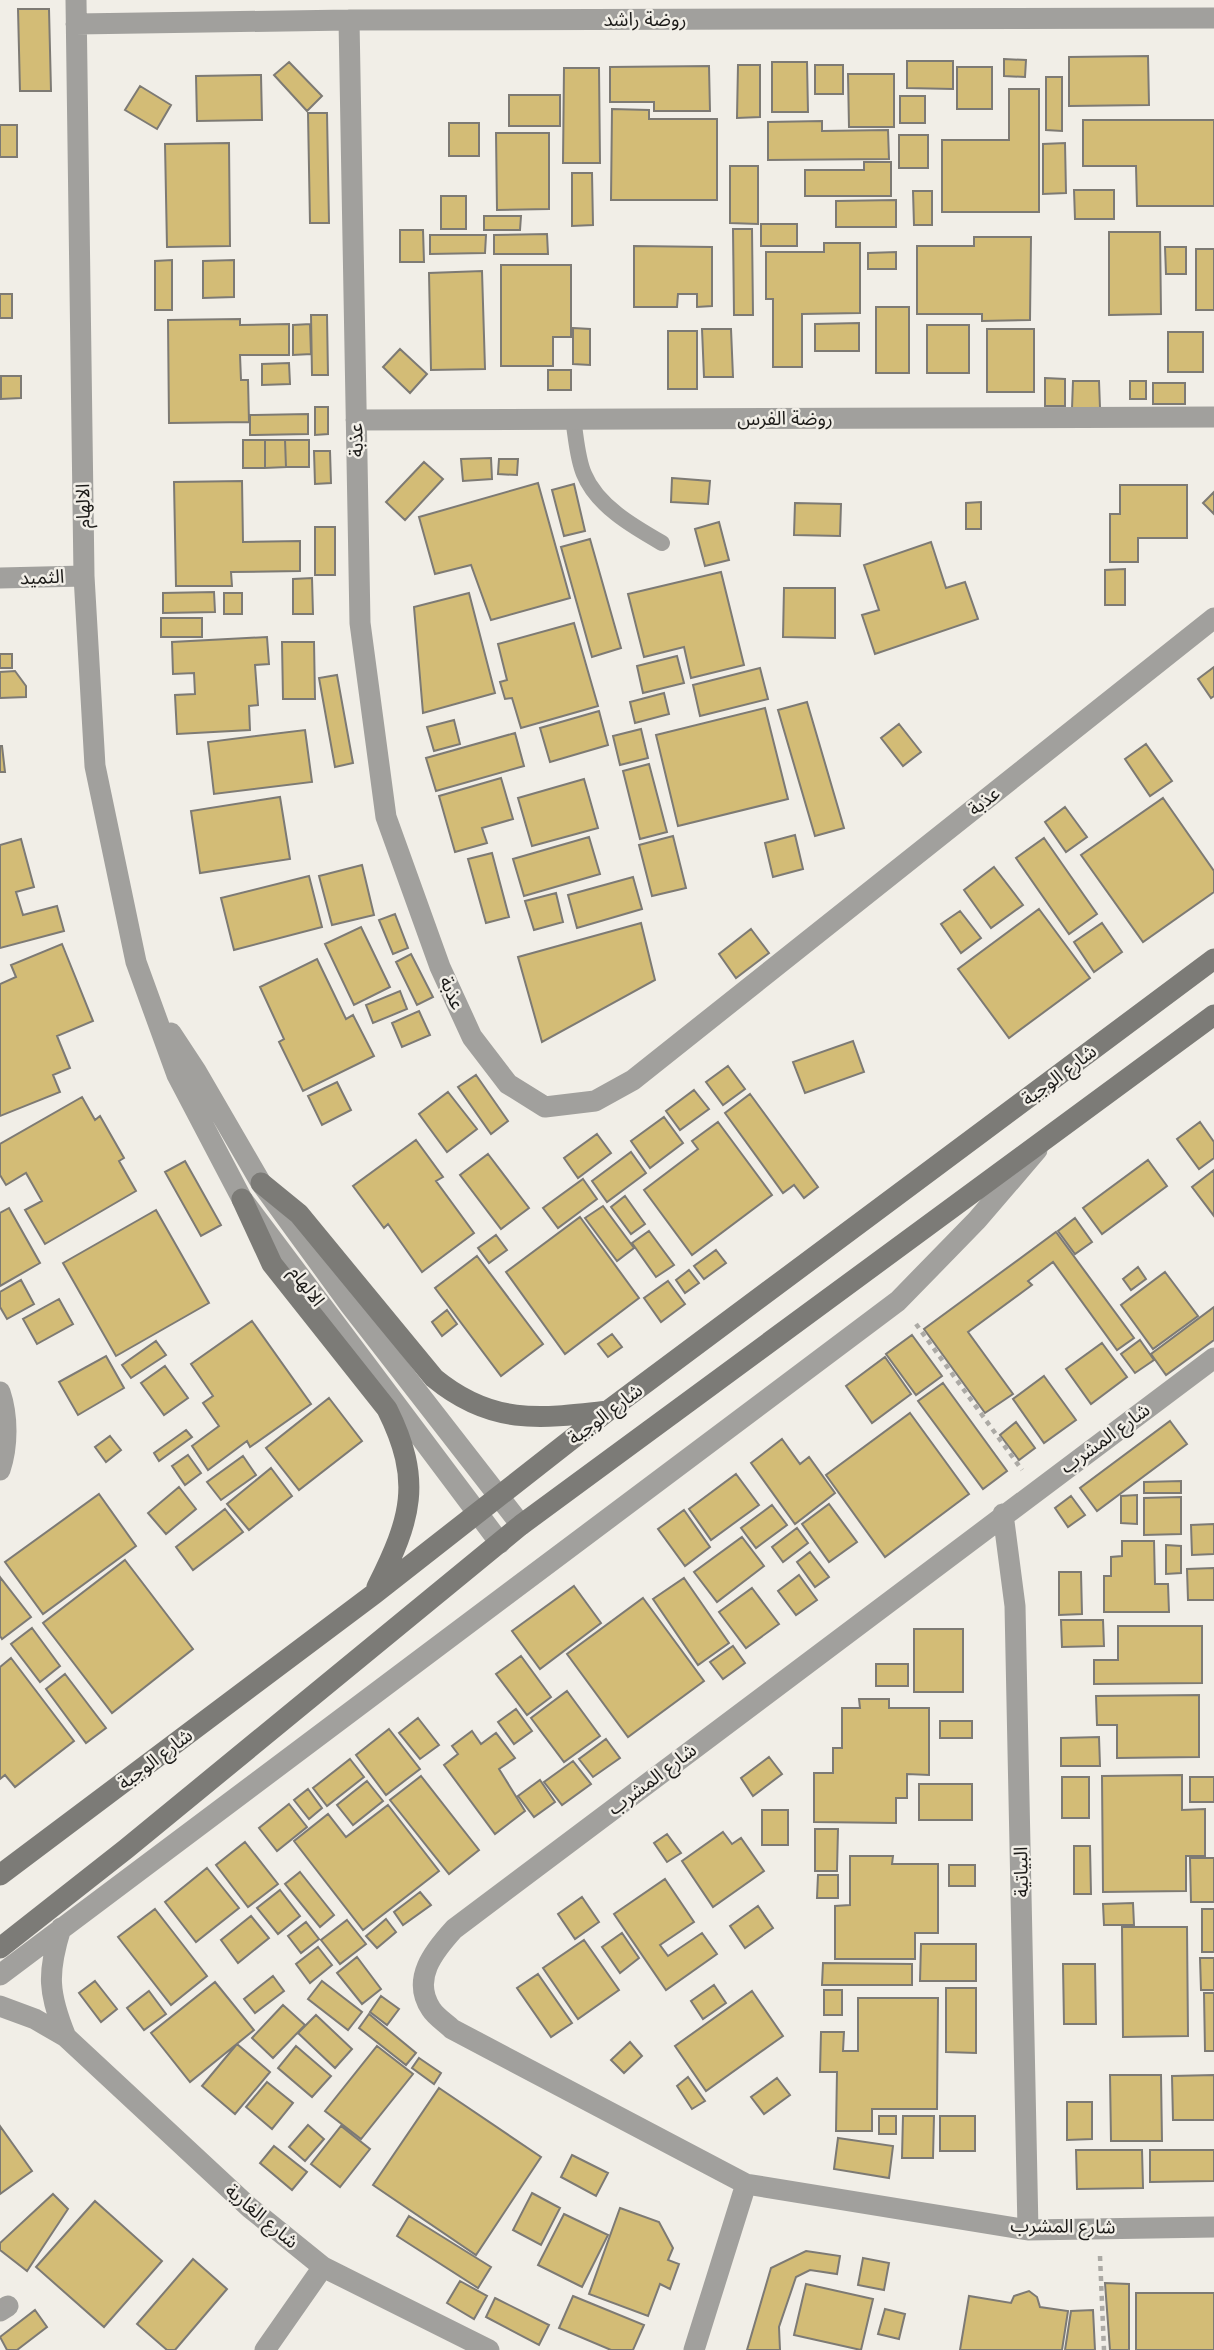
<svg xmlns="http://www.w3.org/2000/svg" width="1214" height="2350" font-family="Poppins,'Noto Sans Arabic',sans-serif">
	<rect width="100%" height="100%" fill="#f1eee7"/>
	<path fill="#d3bc76" stroke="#7d7a74" stroke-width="2" d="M18,9H49L51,91H20Z
		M1148,56L1149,105L1069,106V57Z
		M1004,59L1026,60L1025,77L1004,76Z
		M907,61H953V89L907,88Z
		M289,62L322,96L307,111L274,75Z
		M772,62H807L808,112H772Z
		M738,65H760V117L737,118Z
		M815,65H843V94H815Z
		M709,66L710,111H654V102H610V67Z
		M957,67H992V109H957Z
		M564,68H599L600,163H563Z
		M848,74H894V127H849Z
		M261,75L262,120L197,121L196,76Z
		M1046,77H1062V131L1046,130Z
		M140,86L171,105L157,129L125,110Z
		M1009,89H1039V212H942V140H1009Z
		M509,95H560V126H509Z
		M900,96H925V123H900Z
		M612,109L649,110V119H717V200H611Z
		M308,113H327L329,223H310Z
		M1083,120H1214V206H1137L1136,166H1083Z
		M822,121V131L888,130L889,159L768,160V122Z
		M449,123H479V156H449Z
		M0,125H17V157H0Z
		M496,133H549V209L497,210Z
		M899,135H928V168H899Z
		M229,143L230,246L167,247L165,144Z
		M1065,143L1066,193L1043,194V144Z
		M864,162H891V196H805V170H864Z
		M730,166H758V224L730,223Z
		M572,173H592L593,225L572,226Z
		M1074,190H1114V219H1075Z
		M913,191H932V225H914Z
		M441,196H466V229H441Z
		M896,200V227H836V201Z
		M484,216H521L520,230H484Z
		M761,224H797V246H761Z
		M733,229H752L753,315H734Z
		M400,230H423L424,262H400Z
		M1109,232H1160L1161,314L1109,315Z
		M547,234L548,254H494V235Z
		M430,235H486L485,253L430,254Z
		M974,237H1031L1030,320L982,321V314H917V246H974Z
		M824,243H860V313L802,314V367H773V299H766V252H824Z
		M634,246L712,247V306L697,307V294H678L677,307H634Z
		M1165,247H1186V274H1166Z
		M1196,249H1214V310H1196Z
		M896,252V269H868V253Z
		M172,260V310H155V261Z
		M234,260V297L203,298V261Z
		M501,265H571V337H553V366H501Z
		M482,271L485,369L431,370L429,273Z
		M0,294H12V318H0Z
		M876,307H909V373H876Z
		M311,315H327L328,375H312Z
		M240,319V325L289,324V355H240L241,380H248L249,422L169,423L168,320Z
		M859,323V351H815V324Z
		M310,324L311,354L293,355V325Z
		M927,325H969V373H927Z
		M573,328L590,329V365L573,364Z
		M702,329H731L733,377H704Z
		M987,329H1034V392H987Z
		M668,331H697V389H668Z
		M1168,332H1203V372H1168Z
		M400,349L427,374L410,393L383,367Z
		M289,363L290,384L262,385V364Z
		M548,370H571V390H548Z
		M1,376H21V398L1,399Z
		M1045,378L1065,379V406H1045Z
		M1073,381H1099L1100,408L1072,409Z
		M1130,381H1146V399H1130Z
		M1153,383H1185V404H1153Z
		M315,407H328V434L315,435Z
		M308,414V434L250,435V415Z
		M243,440H265V468H243Z
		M265,440H285L286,467L265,468Z
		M285,440H309V467H286Z
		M314,451H330L331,483L315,484Z
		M491,458L492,479L463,481L461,459Z
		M499,459H518L517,475L498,474Z
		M424,462L443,479L405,520L386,502Z
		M672,478L710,481L708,504L671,502Z
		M242,481L243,542L300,541V571L231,572L232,586H176L174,482Z
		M538,483L570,598L491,620L471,565L435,574L419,517Z
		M574,484L585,531L564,536L552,490Z
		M1120,485H1187V538H1138V562H1110V514H1120Z
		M1214,492V514L1203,503Z
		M981,502V529H966V503Z
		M795,503L841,504L840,536L794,535Z
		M719,522L729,560L705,566L695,529Z
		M315,527H335V575H315Z
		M590,539L621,648L592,657L561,547Z
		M931,542L946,588L965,582L978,619L875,654L862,615L879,610L864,565Z
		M1125,569V605H1105V570Z
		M721,572L744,665L691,678L684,647L644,657L628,594Z
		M312,578L313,614H293V579Z
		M784,588H835V638L783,637Z
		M214,592L215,612L163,613V593Z
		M224,593H242V614H224Z
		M469,593L495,693L423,713L414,607Z
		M161,618H202V637H161Z
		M574,623L598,706L521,728L512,698L505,699L500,682L507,680L498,644Z
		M267,637L269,664L255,665L258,705L249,706L250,730L177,734L175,695L195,694L194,673L173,674L172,642Z
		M282,642H314L315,699H283Z
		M0,654H12V668H0Z
		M677,656L684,683L643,693L637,666Z
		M1214,667V696L1211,698L1198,679Z
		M760,668L768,699L700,716L693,685Z
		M15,671L26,686V697L0,698V672Z
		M337,675L353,763L335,767L319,678Z
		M664,693L669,714L635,723L630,702Z
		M807,702L844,828L815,836L778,710Z
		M765,708L788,799L678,826L656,735Z
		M599,711L608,745L550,762L540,728Z
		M454,720L460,744L434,751L427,727Z
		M899,724L921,752L903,766L881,738Z
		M641,729L648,758L620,765L613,736Z
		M305,730L312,782L214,794L208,742Z
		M515,733L524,766L436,791L426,758Z
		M1146,744L1172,781L1150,796L1125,759Z
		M0,746H2L5,772H0Z
		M649,764L667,832L640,839L623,771Z
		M501,778L513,819L482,828L487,843L455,852L439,796Z
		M584,779L598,828L532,846L518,798Z
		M280,797L290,859L200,873L191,811Z
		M1163,798L1214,871V892L1143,942L1081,855Z
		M1065,807L1087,837L1066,852L1045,822Z
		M795,835L803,869L773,877L765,843Z
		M673,836L686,888L652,896L639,845Z
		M589,837L600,874L524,896L513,859Z
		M1044,838L1097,914L1069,934L1016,858Z
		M21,839L34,887L16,892L23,915L57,906L64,931L0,948V845Z
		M492,853L509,917L486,923L468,859Z
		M362,865L374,915L332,925L319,876Z
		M994,867L1023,905L991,928L964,890Z
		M309,876L322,927L234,950L221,898Z
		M633,877L642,909L577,928L568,895Z
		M556,893L563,922L534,930L525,901Z
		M1039,909L1090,978L1009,1038L958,969Z
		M960,911L981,938L961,953L941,924Z
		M395,914L408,948L393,954L379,920Z
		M641,923L655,980L542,1042L518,957Z
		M1102,923L1122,952L1094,972L1074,942Z
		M361,927L390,987L354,1005L325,944Z
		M751,929L769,953L736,978L719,954Z
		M62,944L93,1021L57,1036L70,1068L53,1075L60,1092L0,1116V984L16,977L11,965Z
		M411,954L433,997L417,1005L396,962Z
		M317,959L346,1019L353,1015L374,1056L303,1091L279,1042L284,1039L260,987Z
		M400,991L407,1009L373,1023L366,1005Z
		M419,1011L430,1035L402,1047L392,1023Z
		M853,1041L864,1072L805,1093L793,1062Z
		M728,1066L745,1089L723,1105L706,1082Z
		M476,1075L508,1121L491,1134L458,1087Z
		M337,1082L351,1110L322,1125L308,1096Z
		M694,1090L709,1109L680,1130L666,1111Z
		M448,1092L477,1129L447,1152L419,1114Z
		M750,1094L818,1187L804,1198L794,1185L783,1193L725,1113Z
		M82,1097L95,1120L100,1116L124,1158L119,1161L136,1191L45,1244L25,1210L42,1201L26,1173L6,1185L0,1175V1144Z
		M664,1117L683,1143L650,1168L631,1141Z
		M718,1122L772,1195L692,1255L644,1190L698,1149L692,1141Z
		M1200,1122L1214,1142V1158L1199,1169L1177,1139Z
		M597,1134L611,1153L578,1178L564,1158Z
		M416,1140L443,1177L436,1181L474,1233L422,1272L388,1224L384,1228L353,1186Z
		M631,1152L646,1173L607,1202L592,1181Z
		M488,1154L529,1208L501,1229L460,1175Z
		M1148,1160L1167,1186L1102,1234L1083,1208Z
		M185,1161L221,1225L201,1236L165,1172Z
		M1214,1170V1216L1192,1187Z
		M583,1179L597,1199L558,1228L543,1208Z
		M625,1196L645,1224L631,1234L611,1207Z
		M603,1206L634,1248L617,1261L585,1218Z
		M9,1208L40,1263L0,1286V1213Z
		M156,1210L209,1303L116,1356L63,1263Z
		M580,1217L639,1298L565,1354L506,1272Z
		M1075,1218L1092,1242L1075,1254L1058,1231Z
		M649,1231L674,1265L656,1277L632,1243Z
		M1056,1232L1134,1338L1117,1350L1053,1262L1028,1281L1032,1285L968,1332L1013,1394L985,1413L924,1329Z
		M496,1235L507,1250L489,1263L478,1248Z
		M716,1250L726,1263L704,1279L694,1266Z
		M477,1256L543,1344L501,1376L435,1288Z
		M1138,1267L1146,1279L1131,1290L1123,1279Z
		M689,1270L699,1283L685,1293L676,1280Z
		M1165,1272L1198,1316L1153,1349L1121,1305Z
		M21,1280L34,1304L7,1319L0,1307V1292Z
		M668,1281L685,1304L661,1322L644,1298Z
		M59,1299L73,1324L37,1344L23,1319Z
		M1214,1307V1340L1166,1375L1151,1354Z
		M447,1310L457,1324L442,1336L432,1322Z
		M252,1321L311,1404L250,1447L247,1441L208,1470L192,1446L219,1426L203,1403L213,1396L191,1364Z
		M612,1334L622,1347L608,1357L598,1344Z
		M912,1335L942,1376L916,1395L886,1354Z
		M1140,1340L1154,1360L1135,1373L1121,1354Z
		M156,1341L166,1355L131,1378L122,1365Z
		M1102,1343L1127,1377L1091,1404L1066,1369Z
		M106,1356L124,1388L78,1415L59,1382Z
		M885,1357L911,1394L872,1423L846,1386Z
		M165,1366L188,1398L164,1415L141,1383Z
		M1044,1376L1076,1420L1044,1443L1013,1399Z
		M943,1383L1007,1471L983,1489L918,1401Z
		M329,1398L362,1441L299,1490L266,1448Z
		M910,1413L969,1494L885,1557L826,1475Z
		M1170,1421L1187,1444L1097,1511L1080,1488Z
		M1016,1422L1035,1448L1019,1460L1000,1435Z
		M186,1430L192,1437L159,1461L154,1453Z
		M110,1436L121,1450L106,1462L95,1447Z
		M782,1439L800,1464L809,1457L835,1493L795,1524L751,1463Z
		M188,1455L201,1473L185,1485L172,1466Z
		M243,1456L256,1475L221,1500L207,1482Z
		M271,1468L292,1496L249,1530L227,1504Z
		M736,1474L759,1505L711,1540L689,1509Z
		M1181,1481V1493H1144V1482Z
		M179,1487L196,1509L166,1534L148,1513Z
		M99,1494L136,1546L43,1614L5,1562Z
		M1137,1495V1524L1121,1523V1496Z
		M1071,1496L1085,1515L1068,1527L1055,1508Z
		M1181,1497V1534L1144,1535V1498Z
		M829,1504L857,1542L829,1562L802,1524Z
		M772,1505L787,1525L756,1548L741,1528Z
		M225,1509L243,1532L193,1570L176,1547Z
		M684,1510L710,1547L685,1566L658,1529Z
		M1214,1524V1554L1192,1555L1191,1525Z
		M797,1528L808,1543L783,1562L772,1547Z
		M742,1537L764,1566L717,1602L694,1572Z
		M1122,1541H1154L1155,1584H1168L1169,1612H1104V1576H1111V1557L1122,1556Z
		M1166,1545L1181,1546V1573L1166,1574Z
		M810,1552L829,1577L815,1587L797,1562Z
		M125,1560L193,1649L112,1713L43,1623Z
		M1214,1568V1600H1188L1187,1569Z
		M1059,1572H1081L1082,1614L1059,1615Z
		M799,1575L817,1600L796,1615L778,1591Z
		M0,1577L31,1617L2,1639L0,1636Z
		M684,1578L729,1643L698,1665L653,1599Z
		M574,1586L601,1623L540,1669L512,1631Z
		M752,1588L779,1624L746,1648L719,1612Z
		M643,1598L704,1681L628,1737L567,1654Z
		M1061,1620H1103L1104,1646L1062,1647Z
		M1118,1626H1202V1683L1094,1684V1660H1118Z
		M32,1628L60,1666L40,1682L11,1644Z
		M914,1629H963V1692H914Z
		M733,1646L745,1663L723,1679L710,1662Z
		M521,1656L551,1697L527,1715L496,1674Z
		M11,1658L74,1741L15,1787L5,1775L0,1779V1667Z
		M876,1664H908V1686H876Z
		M65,1674L106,1728L86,1743L46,1689Z
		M567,1691L600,1736L564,1762L531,1718Z
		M1199,1695V1757L1117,1758V1725H1097L1096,1696Z
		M859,1699H889V1708H929V1775L907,1774V1798H896V1823L814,1822V1773H833V1748H842V1708H860Z
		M516,1709L532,1731L514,1744L498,1722Z
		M418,1718L439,1745L420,1759L399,1733Z
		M940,1721H972V1738H940Z
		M389,1729L420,1769L386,1795L356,1755Z
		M472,1731L481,1744L496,1733L515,1758L499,1769L525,1811L495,1834L444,1765L458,1754L452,1746Z
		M1099,1737L1100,1766H1061V1738Z
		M606,1739L620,1758L593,1777L579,1759Z
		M769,1757L782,1774L753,1796L741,1778Z
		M350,1759L364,1777L327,1806L313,1788Z
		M573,1761L591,1784L562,1805L544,1782Z
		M1182,1775V1810L1205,1809V1856H1186V1891L1103,1892L1102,1776Z
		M421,1776L479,1850L449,1874L390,1800Z
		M1062,1777H1089V1818H1062Z
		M1190,1777H1214V1802H1190Z
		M540,1780L555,1802L534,1817L518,1796Z
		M367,1781L383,1801L353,1825L337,1805Z
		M919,1784H972V1820H919Z
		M308,1789L322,1808L309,1819L294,1800Z
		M289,1804L307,1827L277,1851L259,1828Z
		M388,1805L439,1871L363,1930L294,1841L328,1814L346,1837Z
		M762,1810H788V1845H762Z
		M815,1829H838L837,1871H815Z
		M723,1832L732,1844L741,1838L764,1871L713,1907L682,1861Z
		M667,1834L681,1853L667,1862L654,1843Z
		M245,1842L278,1884L248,1907L216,1865Z
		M1074,1846H1090L1091,1894H1074Z
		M850,1856H893L892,1864H938V1933H915V1959H835V1906L850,1905Z
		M1190,1858H1214V1902H1191Z
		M949,1865H975V1886H949Z
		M207,1868L239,1908L196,1942L165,1902Z
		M300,1872L334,1915L320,1927L285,1884Z
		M818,1875H838V1898H817Z
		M665,1879L694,1922L660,1945L668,1956L702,1933L717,1954L666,1990L614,1914Z
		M280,1890L300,1916L278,1934L257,1908Z
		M420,1892L431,1905L403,1925L394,1912Z
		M582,1897L599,1922L575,1939L558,1914Z
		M1133,1903L1134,1925H1104L1103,1904Z
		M758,1906L773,1928L745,1948L730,1926Z
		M155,1909L207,1976L171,2005L118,1937Z
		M1202,1909H1214V1952H1202Z
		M251,1916L269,1938L238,1963L221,1940Z
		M386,1919L396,1932L377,1948L366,1936Z
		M347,1920L366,1944L340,1964L321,1940Z
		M306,1922L319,1939L301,1953L288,1936Z
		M1122,1927H1187L1188,2036L1123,2037Z
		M622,1933L639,1958L620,1973L602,1947Z
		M584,1940L619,1990L578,2019L543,1968Z
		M921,1944H976V1981H920Z
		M318,1947L332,1965L310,1983L296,1964Z
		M357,1957L381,1989L362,2004L337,1973Z
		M1200,1958H1214V1990H1201Z
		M823,1963L912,1964V1985H822Z
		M1063,1964H1095L1096,2024H1064Z
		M538,1974L572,2023L551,2037L517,1988Z
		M273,1976L284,1991L255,2013L244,1999Z
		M95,1981L117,2009L101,2022L79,1993Z
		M322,1981L362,2012L348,2030L308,1999Z
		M215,1982L254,2030L190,2082L151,2033Z
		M714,1985L726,2003L703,2019L691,2001Z
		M946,1988H976V2053L946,2052Z
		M824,1990H842V2015H824Z
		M149,1991L166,2014L144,2030L127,2008Z
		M752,1991L783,2036L706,2091L675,2046Z
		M1204,1993H1214V2051H1205Z
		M381,1996L399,2009L387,2025L370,2012Z
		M858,1998H938L937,2109H872V2131H836L837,2072H820L821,2032H844L843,2051H858Z
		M283,2005L305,2025L273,2058L252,2038Z
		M369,2014L416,2053L406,2065L359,2028Z
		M316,2015L352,2049L335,2068L298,2033Z
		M630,2042L642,2056L624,2073L611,2060Z
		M237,2044L270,2072L235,2114L202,2086Z
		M296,2046L331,2076L312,2097L278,2068Z
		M377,2046L413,2074L361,2139L325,2111Z
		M419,2058L441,2073L434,2084L412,2068Z
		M1110,2075H1161L1162,2141H1111Z
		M1214,2075V2120H1173L1172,2076Z
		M688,2077L705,2101L692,2109L677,2086Z
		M777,2078L790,2095L764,2114L751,2097Z
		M267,2082L293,2103L272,2129L246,2107Z
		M439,2088L541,2157L476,2255L373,2185Z
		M1067,2102H1092V2139L1067,2140Z
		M879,2116H896V2134H879Z
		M903,2116H934L933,2158H902Z
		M940,2116H975V2151H940Z
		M308,2125L324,2139L305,2161L289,2147Z
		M0,2126L32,2171L0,2194Z
		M341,2126L370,2149L340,2187L311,2164Z
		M838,2138L893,2146L889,2178L834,2169Z
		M274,2146L307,2172L292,2190L260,2163Z
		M1076,2150H1142L1143,2188L1077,2189Z
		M1150,2150H1214V2181L1150,2182Z
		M572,2155L608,2173L596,2196L561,2177Z
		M532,2193L560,2208L541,2245L513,2230Z
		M53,2194L68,2209L27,2271L0,2250V2243Z
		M95,2201L162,2261L104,2327L36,2267Z
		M620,2208L659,2222L673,2248L668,2260L679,2264L670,2289L660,2284L648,2316L589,2294Z
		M564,2214L608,2235L582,2287L538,2265Z
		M409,2216L491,2267L478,2288L397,2236Z
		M806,2251L840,2256L837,2274L810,2270L796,2277L779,2327L780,2350H747L771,2268Z
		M863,2258L889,2263L884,2290L858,2285Z
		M193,2259L227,2289L175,2350H167L137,2324Z
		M460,2281L487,2296L474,2319L447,2303Z
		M1105,2283L1129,2284V2350H1110Z
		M806,2284L873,2299L861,2350L794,2335Z
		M1029,2291L1037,2297L1040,2307L1068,2311L1062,2350H960L969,2296L1011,2303L1014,2296Z
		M1136,2293H1214V2350H1136Z
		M573,2296L644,2325L633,2350H611L559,2328Z
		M495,2298L549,2325L539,2345L486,2317Z
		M885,2309L905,2314L899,2339L878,2334Z
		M35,2310L47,2327L17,2350H7L0,2337Z
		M1093,2310L1095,2350H1065L1071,2311Z"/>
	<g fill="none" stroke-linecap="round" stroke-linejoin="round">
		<path stroke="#acaaa5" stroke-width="4.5" stroke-dasharray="5 5" stroke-linecap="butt" d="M916,1324L1022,1470
			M1100,2256L1104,2350"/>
		<path stroke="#a1a09d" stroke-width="16" d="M573,419C576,436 577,458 584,474C597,506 634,527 662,543"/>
		<path stroke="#a1a09d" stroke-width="21" d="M76,0L84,576L95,766L136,962L177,1075L242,1199L500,1543
			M349,20L360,623L386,817L440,967L472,1037L508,1084L545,1107L595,1101L633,1080L1214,618
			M76,24L349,20L1214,18
			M356,420L1214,417
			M0,578L84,576
			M171,1033L196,1071L261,1183L350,1305L521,1525
			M1214,1358L454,1929C434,1951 411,1979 431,2009C436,2017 446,2023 452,2029L746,2184L1028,2230L1214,2227
			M0,1392C8,1416 8,1446 0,1470
			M1003,1514L1015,1606L1028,2230
			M61,1928C47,1973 48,1993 66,2037
			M0,1975L898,1301L977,1220L1037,1150
			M0,2006L35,2019L66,2037L250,2208L323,2267L489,2350
			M0,2311L8,2306
			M265,2350L323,2267
			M694,2350L746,2184"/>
		<path stroke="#7c7b77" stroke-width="21" d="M261,1183L299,1214L434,1378C491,1425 539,1419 607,1411
			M242,1199L272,1264L387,1409C423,1481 411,1519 377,1587
			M0,1875L374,1594L609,1410L1214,959
			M0,1948L126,1849L521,1525L1214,1015"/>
	</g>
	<g text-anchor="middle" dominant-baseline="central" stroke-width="5" stroke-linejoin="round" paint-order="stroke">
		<g font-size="19" fill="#1c1b19" stroke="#f1eee7">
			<text x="645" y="19">روضة راشد</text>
			<text x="785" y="418">روضة الفرس</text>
			<text transform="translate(356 440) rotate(-91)">عذبة</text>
			<text transform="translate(83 506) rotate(-91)">الالهام</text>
			<text transform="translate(42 577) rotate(-2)">الثميد</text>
			<text transform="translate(984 801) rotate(-38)">عذبة</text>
			<text transform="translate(452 993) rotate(66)">عذبة</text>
			<text transform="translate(1059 1075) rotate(-37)">شارع الوجبة</text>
			<text transform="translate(307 1286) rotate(53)">الالهام</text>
			<text transform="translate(605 1414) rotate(-37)">شارع الوجبة</text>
			<text transform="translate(1105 1438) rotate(-36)">شارع المشرب</text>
			<text transform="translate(155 1759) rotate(-37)">شارع الوجبة</text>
			<text transform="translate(652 1779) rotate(-37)">شارع المشرب</text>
			<text transform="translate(1021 1872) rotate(-91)">البياتية</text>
			<text transform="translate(262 2216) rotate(40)">شارع الغارية</text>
			<text transform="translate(1063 2226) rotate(1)">شارع المشرب</text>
		</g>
	</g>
</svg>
